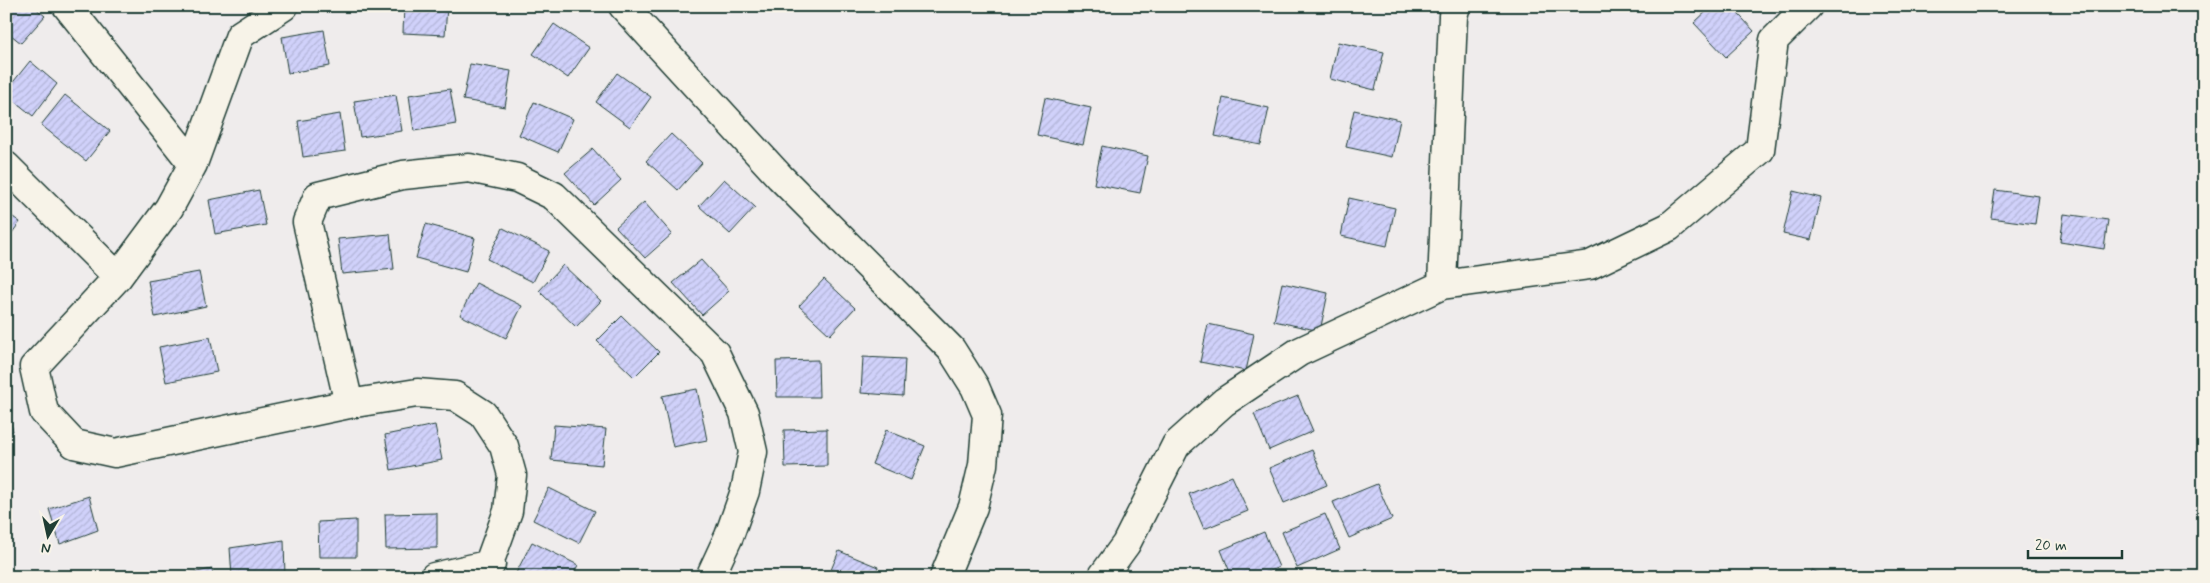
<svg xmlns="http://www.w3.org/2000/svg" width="2210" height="583" font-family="Mynerve,sans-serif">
	<defs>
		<pattern id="building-hatch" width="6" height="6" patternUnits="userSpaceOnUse" patternTransform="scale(1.25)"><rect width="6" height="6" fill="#d0d1fa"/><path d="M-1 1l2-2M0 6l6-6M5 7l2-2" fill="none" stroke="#b2b4d7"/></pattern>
	</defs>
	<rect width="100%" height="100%" fill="#efecec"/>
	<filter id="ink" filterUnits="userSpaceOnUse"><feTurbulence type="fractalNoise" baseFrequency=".02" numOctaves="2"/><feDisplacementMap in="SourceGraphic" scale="10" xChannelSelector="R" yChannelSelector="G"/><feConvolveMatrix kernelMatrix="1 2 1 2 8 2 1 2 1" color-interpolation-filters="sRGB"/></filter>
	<g filter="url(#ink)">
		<path fill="url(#building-hatch)" stroke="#1f3d34" d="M6,6H33L45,16L21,43L6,31Z
			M404,6H447L445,35L403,33Z
			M1381,6H1401L1400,10Z
			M1712,6H1731L1754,31L1726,57L1694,23Z
			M554,24L589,48L568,78L533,54Z
			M324,30L330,66L288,73L282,37Z
			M1338,42L1384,52L1375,90L1330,79Z
			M30,61L57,84L33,116L6,94V91Z
			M470,64L511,71L505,107L463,100Z
			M617,73L651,97L630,127L596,102Z
			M450,89L456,124L414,131L409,95Z
			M65,95L110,131L86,161L41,125Z
			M396,95L402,131L360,137L354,101Z
			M1045,98L1091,108L1083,145L1037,135Z
			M1223,98L1269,108L1261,145L1215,136Z
			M534,102L573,119L558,152L519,135Z
			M1354,110L1400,120L1392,157L1346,147Z
			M340,114L345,151L303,157L298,121Z
			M671,134L702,163L678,190L646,161Z
			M1102,146L1148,156L1140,193L1094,184Z
			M593,149L621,180L594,205L565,173Z
			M724,179L755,207L730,234L699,206Z
			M259,190L266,225L215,234L209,200Z
			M1995,190L2039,196L2035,224L1991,218Z
			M1793,191L1821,198L1811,240L1783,234Z
			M1349,198L1395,208L1387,246L1341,236Z
			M644,202L672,234L645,258L616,227Z
			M6,212L20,222L6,241Z
			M2064,214L2108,220L2104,249L2060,242Z
			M426,224L475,238L466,272L416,258Z
			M503,228L549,251L533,282L487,259Z
			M390,234L394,269L342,274L338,239Z
			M701,260L729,291L702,315L673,283Z
			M563,265L601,301L576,327L539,291Z
			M199,272L206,306L155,317L148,281Z
			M824,279L855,308L830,335L799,306Z
			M476,283L522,306L506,338L460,315Z
			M1282,283L1328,293L1320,331L1274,321Z
			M622,316L659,352L634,377L597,341Z
			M1208,324L1254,334L1246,371L1200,362Z
			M210,337L217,372L166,382L159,347Z
			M863,357L905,359L903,396L861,393Z
			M818,360L819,397H777L776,361Z
			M697,389L707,440L673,447L662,396Z
			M1298,396L1313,431L1269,450L1254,414Z
			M6,406L13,431L6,434Z
			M435,425L442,460L391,470L385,435Z
			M554,425L606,429L602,465L551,460Z
			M827,429V466L785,467L784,430Z
			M886,430L925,446L911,480L872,464Z
			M1312,450L1327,485L1284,503L1269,468Z
			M1232,476L1248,511L1204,529L1189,494Z
			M1377,484L1392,519L1349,538L1333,502Z
			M549,488L595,511L579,543L533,520Z
			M89,496L98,530L60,544L49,509Z
			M437,513V548L386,549L385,514Z
			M1325,514L1340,549L1297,568L1282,532Z
			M356,520V557H319L318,522Z
			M1264,532L1279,567L1256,577H1232L1221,550Z
			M284,540L285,577H232L230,548Z
			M532,542L578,565L572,577H523L516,573Z
			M839,551L878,567L874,577H828Z
			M212,569L213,577H171Z
			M1811,570L1830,577H1809Z"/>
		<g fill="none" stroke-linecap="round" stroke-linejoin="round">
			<defs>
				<path id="minor" d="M67,6L193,164
					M284,6L240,35L193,164L169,208L118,277L34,367L44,412L74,444L115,453L349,404L417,393L455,396L483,414L504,446L512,475L508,511L484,577
					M623,6L780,177L951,349L975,387L987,415L983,465L973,507L944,577
					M6,166L118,277
					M1442,285L1453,16L1456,6
					M349,404L307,222L318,196L403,175L469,168L517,178L554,196L715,353L744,413L753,452L745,491L729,536L710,577
					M434,577L491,564
					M1102,577L1126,544L1176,445L1224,402L1299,352L1442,285L1590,265L1669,227L1760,150L1774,40L1808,6"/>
			</defs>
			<use href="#minor" stroke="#1f3d34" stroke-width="31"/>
			<use href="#minor" stroke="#f7f3e8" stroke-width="28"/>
		</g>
	</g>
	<rect width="2210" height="583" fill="none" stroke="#f7f3e8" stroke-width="25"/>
	<rect x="12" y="12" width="2185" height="558" fill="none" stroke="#1f3d34" stroke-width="2" filter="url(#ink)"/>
	<g transform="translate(48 536) rotate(189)" stroke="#f7f3e8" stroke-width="4" paint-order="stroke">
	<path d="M0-4L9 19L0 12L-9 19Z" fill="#1f3d34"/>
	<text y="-8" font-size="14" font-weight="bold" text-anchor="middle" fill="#1f3d34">N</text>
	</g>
	<path d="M2028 550v8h94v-8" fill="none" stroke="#1f3d34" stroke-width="2.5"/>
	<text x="2035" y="550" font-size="15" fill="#1f3d34" stroke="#f7f3e8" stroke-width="4" paint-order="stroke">20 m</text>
</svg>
